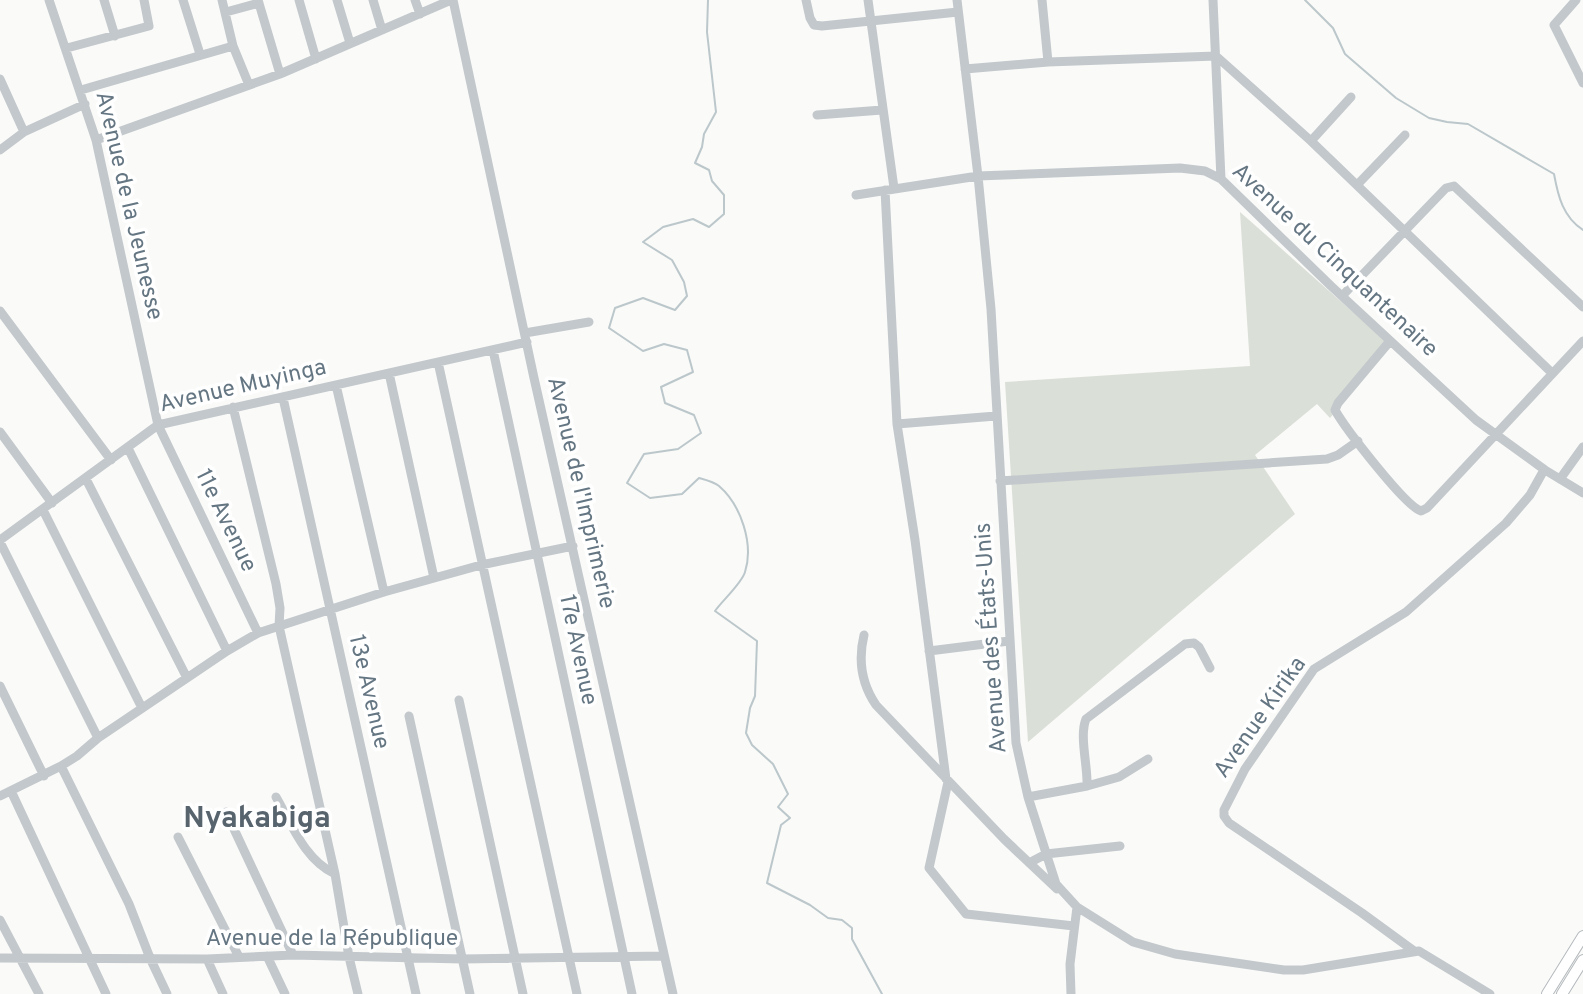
<svg xmlns="http://www.w3.org/2000/svg" width="1583" height="994" font-family="Overpass,sans-serif">
	<rect width="100%" height="100%" fill="#fafaf8"/>
	<path fill="#dadfd7" d="M1240,212L1390,345L1330,418L1317,404L1255,455L1295,514L1028,742L1005,382L1250,366Z"/>
	<g fill="none" stroke-linecap="round" stroke-linejoin="round">
		<path stroke="#bbc7cb" stroke-width="2" d="M708,0L707,32L716,112L704,134L702,147L695,163L709,170L712,181L724,195V214L709,227L693,219L663,227L643,242L672,260L684,282L687,296L675,310L643,298L615,308L609,328L643,351L664,344L687,350L693,372L661,387L665,403L694,415L701,433L678,449L644,454L627,483L650,498L682,494L699,478C706,480 714,482 719,486C741,505 754,544 745,572C742,583 722,601 715,611L757,641L755,696L750,708L746,733L752,745L773,764L788,794L778,807L790,818L781,825L767,883L810,905L828,918L842,920L852,928V939L882,994
			M1305,0L1333,28L1345,54L1396,98L1429,118L1447,122L1468,124L1554,174C1558,196 1563,217 1583,230"/>
		<defs>
			<path id="major" d="M1547,994L1583,936
				M1562,994L1583,960"/>
		</defs>
		<use href="#major" stroke="#b5babe" stroke-width="12"/>
		<path stroke="#c3c8cc" stroke-width="9" d="M49,0L96,140L158,425L258,633
			M104,0L115,36
			M183,0L200,54
			M222,0L233,46L249,85
			M258,0L280,74
			M299,0L316,59
			M337,0L350,43
			M373,0L382,30
			M415,0L420,14
			M453,0L534,378L673,994
			M806,0L810,18L814,25L822,26L958,12
			M868,0L894,188
			M957,0L978,176L991,309L1016,743L1028,797L1056,884L1077,907L1133,942L1175,954L1284,970H1303L1419,951L1490,994
			M1042,0L1048,62
			M1213,0L1221,179
			M1576,0L1554,25L1583,83
			M226,12L259,3
			M67,48L149,26L144,0
			M965,69L1048,62L1216,56L1311,141L1552,373
			M0,79L24,132
			M81,90L233,46
			M817,115L882,110
			M96,140L280,74L451,0
			M1311,141L1351,97
			M0,150L24,132L85,104
			M1357,185L1405,135
			M885,190L897,424L915,540L946,779
			M856,195L978,176L1180,168L1205,171L1221,179L1331,286L1476,420L1545,470L1583,493
			M1342,296L1446,188L1454,186L1583,307
			M0,311L111,460
			M525,333L589,322
			M1390,341L1338,403L1335,410C1345,428 1405,506 1421,511L1427,508L1583,341
			M493,350L632,994
			M438,362L577,994
			M389,373L434,578
			M336,385L384,592
			M283,398L416,994
			M233,407L276,584L280,608L279,626L335,874L349,957L358,994
			M897,424L996,416
			M0,432L52,503
			M128,448L227,651
			M86,479L187,678
			M1560,479L1583,447
			M1000,481L1327,459L1338,455L1358,441
			M43,510L142,708
			M0,540L158,425L527,342
			M0,542L98,738
			M864,635C858,660 861,683 876,705L1004,839L1057,889
			M929,651L1009,641
			M0,686L44,776
			M459,700L523,994
			M409,716L470,994
			M61,766L129,904L150,958L167,994
			M948,782L929,868L966,914L1074,926
			M1087,786L1119,777L1148,759
			M11,791L106,994
			M0,796L61,766L77,756L98,738L227,651L258,633L384,592L481,565L573,546
			M276,797C292,825 305,860 335,874
			M1028,797L1087,786C1088,766 1079,736 1086,719L1185,644L1194,643L1199,647L1210,668
			M226,812L293,955
			M178,837L239,957
			M1029,863L1046,854L1120,846
			M0,920L39,994
			M1414,951L1362,913L1229,823L1224,816V810L1245,769L1314,669L1406,612L1506,523L1530,495L1544,470
			M267,956L285,994
			M0,958L207,959L293,955L462,959L664,956
			M207,959L223,994
			M1071,994L1070,964L1077,907"/>
		<use href="#major" stroke="#fff" stroke-width="10"/>
	</g>
	<g text-anchor="middle" dominant-baseline="central" stroke-width="7" stroke-linejoin="round" paint-order="stroke">
		<g font-size="23" fill="#657683" stroke="#fff">
			<text transform="translate(128 206) rotate(77)">Avenue de la Jeunesse</text>
			<text transform="translate(1334 261) rotate(43)">Avenue du Cinquantenaire</text>
			<text transform="translate(243 387) rotate(-13)">Avenue Muyinga</text>
			<text transform="translate(580 493) rotate(77)">Avenue de l'Imprimerie</text>
			<text transform="translate(225 521) rotate(64)">11e Avenue</text>
			<text transform="translate(992 638) rotate(-94)">Avenue des États-Unis</text>
			<text transform="translate(577 650) rotate(78)">17e Avenue</text>
			<text transform="translate(368 692) rotate(77)">13e Avenue</text>
			<text transform="translate(1261 718) rotate(-55)">Avenue Kirika</text>
			<text x="332" y="939">Avenue de la République</text>
		</g>
		<g font-size="30" font-weight="bold" fill="#57646e" stroke="#fff">
			<text x="257" y="819">Nyakabiga</text>
		</g>
	</g>
</svg>
